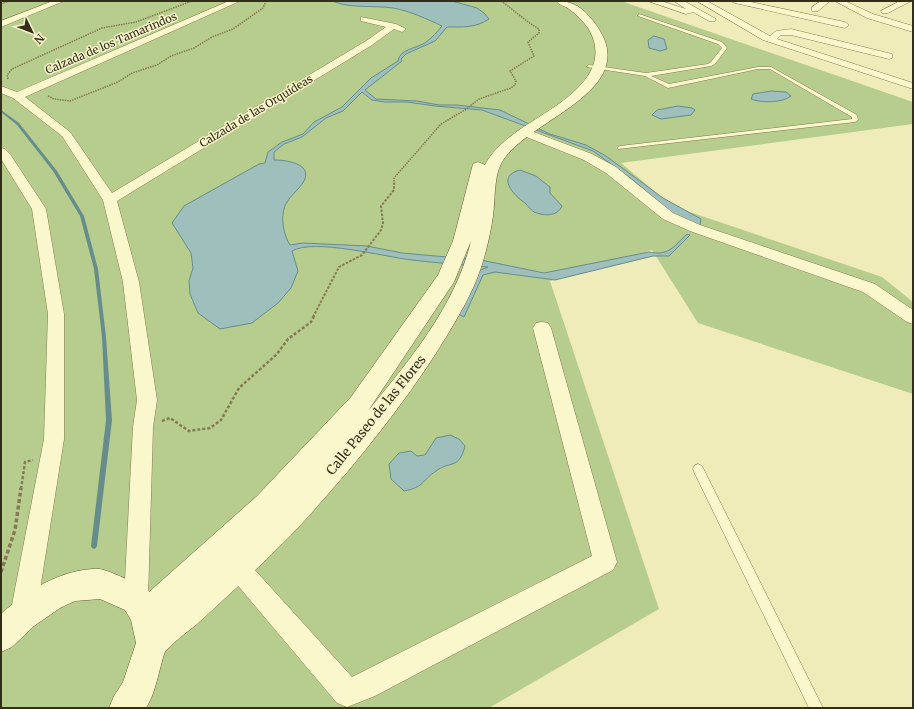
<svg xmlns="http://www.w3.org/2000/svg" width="914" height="709" font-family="Merriweather,serif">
	<rect width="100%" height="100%" fill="#efecba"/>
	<path fill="#b7cd8e" d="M1,1H621L913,102V124L621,163L672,206L882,277L913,302V394L698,323L652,250L550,281L659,609L489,708H1Z"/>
	<path fill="#9fbfbd" stroke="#668d8c" d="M332,1H452L477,8L484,13L489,19C476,28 462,27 447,27L435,41L406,54L401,59L402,61L365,90L376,99L417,101L439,105H457L500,110L550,134L586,145L606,156L663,198L701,219L700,225L697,229L672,213L633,180L593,151L482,110L435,106L407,102H385L372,100L362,92L343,111L326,118L302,137L284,144L274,152V160C285,160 313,163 304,181C299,190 289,196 285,206C280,218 284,236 290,245L303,243L367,246L402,253L481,260L544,273L649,252C669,256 673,247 687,234L690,235L669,256H653L555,280L495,272L483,275L464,317L456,313L478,271L488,267C463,265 438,263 412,260C385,257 314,238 292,251L298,271L291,288L278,303L252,323L220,329L198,313L190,294L189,281L193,268L191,253L172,223L184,206L259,164L265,163L268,152L282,142L303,134L314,122L342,107L371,78L398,61C400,48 417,49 426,42C432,38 437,32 442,26C427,19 410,11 393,8C373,5 351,9 332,1Z
		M654,36L664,39L667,49L660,51L649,48L648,40Z
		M771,91L786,92L791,96C783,103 760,103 751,99L753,94Z
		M678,106L692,108L695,110L691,115L661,119L652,115L657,110Z
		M520,170L536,176L550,187V193L562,206C557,217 544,216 534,212C531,210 528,206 525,203C513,195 496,176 520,170Z
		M450,435L459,439L465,446C459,470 451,460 436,471C421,481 425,487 404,491L391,479L389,464L399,453L411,451L417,456L425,455L436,438Z"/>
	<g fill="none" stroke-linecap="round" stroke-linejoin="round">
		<path fill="#668d8c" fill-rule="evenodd" d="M1,110L19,123L57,171L84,216L98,269L106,337L112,420L97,546L96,548L94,549L92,548L91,546L106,420L102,337L94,269L80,216L53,171L17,125L1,112Z"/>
		<defs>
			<path id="lane" d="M639,14L722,42L727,48L715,64L711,66L651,76L669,84L758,67H771L857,115L858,120L855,122L618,149L617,148L620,146L852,119V117L770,69H758L668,88L645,76L587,67V66L589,65L646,73L708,64L711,62L722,48L718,44L638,16Z
				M698,464L702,466L823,708H809L694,472L693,469L694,466Z"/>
			<path id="street" d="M53,1H64L1,27V21Z
				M229,1H240L25,97L70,132L112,193L366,41L386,27L361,21V17L396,24L406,29L402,32L394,29L372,45L117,201L139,282L157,400L153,427L148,599L145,608L136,611L127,608L124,599L133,427L137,400L123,282L103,200L62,136L13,98L1,93V86L17,92Z
				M648,1H661L686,9L674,1H684L716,19L715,21H709L693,12L686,14Z
				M697,1H707L770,36L776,31L791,29L892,54V58L889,59L791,35H781L777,39L913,83V89L763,40Z
				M731,1H746L845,22L849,25L845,28L735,3Z
				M821,1H830L818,11H812V7Z
				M835,1H845L873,14L913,26V32L867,18Z
				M900,1H911L888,13H882L881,11Z
				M523,128L592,154L616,167L673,213L700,225L875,284L913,310V324L907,322L863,292L690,231L663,219L606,173L584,160L519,134L517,132Z
				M1,148L5,149L10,154L46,209L64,314V439L36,615L32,624L23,628L14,624L10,615L44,439L48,314L32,209L1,159Z
				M542,322L548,323L551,328L617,562L613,570L375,696L347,707L337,703L229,575L225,567L229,559L237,555L245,559L352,677L592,556L533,328L536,323Z"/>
			<path id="secondary" d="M556,1C574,1 583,8 594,22C649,93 520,120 500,166C494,179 495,202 493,216C488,249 480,277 464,306C432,365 392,418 349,470C326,496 304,523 279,547C252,574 224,599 196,625C187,632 171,644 165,652C163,656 162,662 161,665C157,680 154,695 146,708H109L114,696L123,682L136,643L131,620L125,610L100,599L75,601L60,608L34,626L12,647L1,652V614C26,591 63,568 99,569C109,570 136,584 147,588L149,592L257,496L351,397L438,275L453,241L473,164L478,162L485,165C492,151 505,140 518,131C550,108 618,78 588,28C583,21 576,14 569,9C565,6 559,5 556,1ZM471,241C456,305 409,361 368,411L454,282Z"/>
		</defs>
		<use href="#lane" stroke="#867a54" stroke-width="1"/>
		<use href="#street" stroke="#867a54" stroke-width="1"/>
		<use href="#secondary" stroke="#685b37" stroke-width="1"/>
		<path stroke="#867a54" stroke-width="1.5" stroke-dasharray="1.5 1" stroke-linecap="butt" d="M1,4L9,1
			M8,79L7,75L12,69L102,28L136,22L192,1
			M48,96L54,99L70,101L118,82L132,73L157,65L171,56L194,48L212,37L233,29L263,8L266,1
			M394,184V178L441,124L465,110L479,99L511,88L515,85L516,81L510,71L534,56L528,42L539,33V29C525,21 514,10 501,1"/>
		<path stroke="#867a54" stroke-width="2" stroke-dasharray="2.5 1.5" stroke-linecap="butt" d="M313,317L339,267L362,255L381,230L383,223L381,206L394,190V183"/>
		<path stroke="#867a54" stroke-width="2.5" stroke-dasharray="3 2" stroke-linecap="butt" d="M162,421L170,418L189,431L210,428L221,420L239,388L277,354L288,339L311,322L314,316
			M21,489L25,462L33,460"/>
		<path stroke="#867a54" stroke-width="3.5" stroke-dasharray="4 2.5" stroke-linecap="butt" d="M1,572L15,530L21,488"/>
		<use href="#lane" fill="#faf7cd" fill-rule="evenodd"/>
		<use href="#street" fill="#faf7cd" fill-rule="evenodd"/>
		<use href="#secondary" fill="#faf7cd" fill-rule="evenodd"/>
	</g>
	<g text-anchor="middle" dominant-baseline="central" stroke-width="3" stroke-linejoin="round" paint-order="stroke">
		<g font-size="11" fill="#342d1a" stroke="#f7f4c9">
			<text transform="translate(111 43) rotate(-23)">Calzada de los Tamarindos</text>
			<text transform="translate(256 111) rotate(-31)">Calzada de las Orquídeas</text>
		</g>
		<g font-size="13" fill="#342d1a" stroke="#f7f4c9">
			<text transform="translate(376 415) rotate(-51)">Calle Paseo de las Flores</text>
		</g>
	</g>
	<rect width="914" height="709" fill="none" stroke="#342d1a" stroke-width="4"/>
	<g transform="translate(32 32) rotate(133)" stroke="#f7f4c9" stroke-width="3" paint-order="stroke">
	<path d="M0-3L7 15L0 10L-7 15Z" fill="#342d1a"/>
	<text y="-6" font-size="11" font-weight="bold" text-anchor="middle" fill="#342d1a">N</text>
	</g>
</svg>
